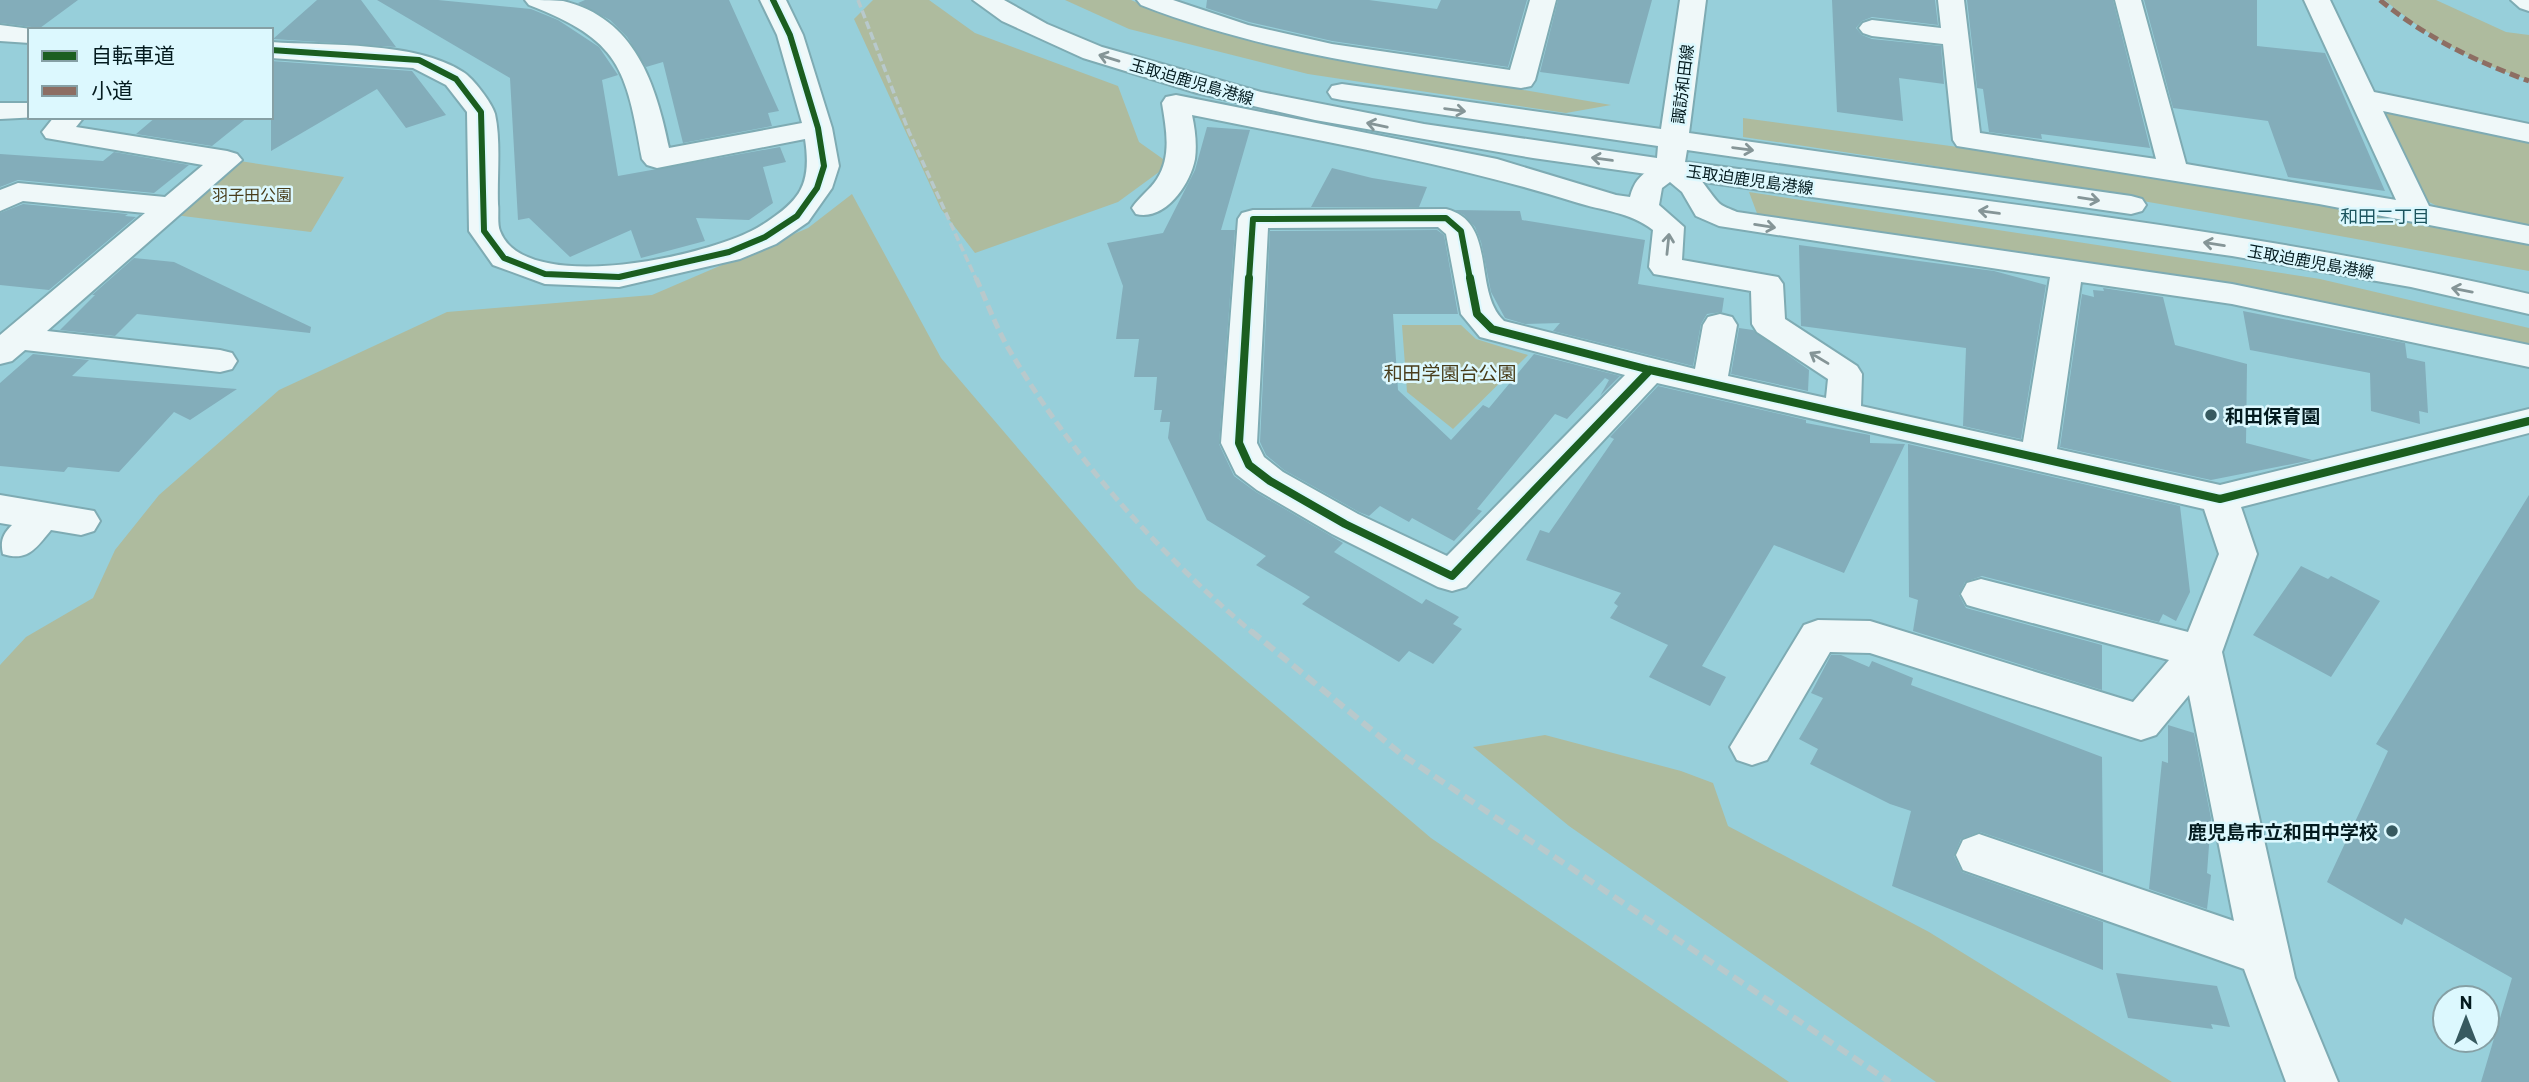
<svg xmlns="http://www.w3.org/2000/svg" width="2529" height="1082" font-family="Barlow,'Noto Sans JP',sans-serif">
	<rect width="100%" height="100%" fill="#97cfda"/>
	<path fill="#aebb9e" d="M873,0H929L975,33L1118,86L1139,142L1170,164L1118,202L975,253L941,209L854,19Z
		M1065,0H1131L1159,12L1319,55L1611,105L1566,113L1308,74L1129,29Z
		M2385,0H2436L2506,32L2529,35V80C2477,64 2426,36 2385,0Z
		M2391,110L2529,139V225L2439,207L2423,199L2382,114Z
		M1743,118L2135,171L2529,245V271C2267,222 2006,175 1743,137Z
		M240,161L344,177L311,232L175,215Z
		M1749,192L2320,279L2529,328V347L2383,313L2230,284L1758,216Z
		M852,194L941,358L1137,588L1431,838L1789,1082H0V665L26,637L93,598L115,550L159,495L279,390L447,312L652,295L808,228Z
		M1402,325H1461L1476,339L1528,355L1453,429L1407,392Z
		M1545,735L1681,771L1713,783L1728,826L1929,932L2172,1082H1936L1569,826L1473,747Z"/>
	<path fill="#83adba" d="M0,0H78L40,28L0,23Z
		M317,0H361L396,47L273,39Z
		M377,0H438L531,9L558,20L599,47L618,75L602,80L618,176L780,147L786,162L763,167L773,203L749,220L696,218L705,241L641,258L631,230L570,257L529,218L518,220L510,78Z
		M585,0H729L779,111L768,113L772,126L683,143L663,62L646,67L627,37L610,20L578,3Z
		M1207,0H1369L1437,9L1441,0H1527L1508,67L1332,41L1249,22L1206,8Z
		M1558,0H1652L1629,84L1540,72Z
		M1832,0H1935L1938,25L1872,17L1862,21L1856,28L1862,35L1872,39L1941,46L1944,84L1899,78L1903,121L1837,112Z
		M1967,0H2113L2150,148L2041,134L2042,139L1989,132L1983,89L1977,88Z
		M2144,0H2257V46L2325,53L2385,191L2288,177L2268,121L2173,108Z
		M271,61L412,71L446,115L406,128L377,89L271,151Z
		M156,117H248L212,146L136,134Z
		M1207,127L1250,130L1221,230H1235L1219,444L1234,476L1256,492L1343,543L1334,552L1422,604L1426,599L1459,617L1453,624L1462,629L1433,664L1409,651L1399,662L1302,604L1310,597L1256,565L1266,556L1207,520L1168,438L1170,422H1160L1162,410H1154L1157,377H1134L1139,339H1116L1123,286L1107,243L1163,233L1195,170Z
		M114,152L189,165L154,193L18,180L0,187V154L103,161Z
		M1332,168L1372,178L1427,187L1419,207H1311Z
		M23,204L128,214L125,216L136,217L49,290L0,285V213Z
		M1455,210L1520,211L1522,220L1645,240L1638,284L1724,298L1722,312L1707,314L1701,324L1693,366L1553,331L1560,323L1525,324L1505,318L1491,292L1481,242L1475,227L1464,215Z
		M1437,230L1444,235L1458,314H1393L1398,390L1451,440L1483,405L1489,408L1534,354L1620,376L1600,396L1609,380L1605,378L1567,419L1555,414L1477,509L1482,511L1454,541L1412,518L1409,522L1380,506L1369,516L1359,512L1284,470L1266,455L1260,442L1270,231Z
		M1799,245L1994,271L2046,285L2021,439L1963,426L1966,348L1801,326Z
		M134,258L174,262L311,327L310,333L137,314L115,336L60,330L95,295H92Z
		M2103,288L2163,297L2175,345L2247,364L2246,443L2312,460L2211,480L2060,447L2082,294L2094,297L2093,290L2104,291Z
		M2243,311L2405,343L2407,358L2425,362L2428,413L2419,411L2420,424L2371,411L2370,373L2250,350Z
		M1739,328L1753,330L1809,370L1808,391L1731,374Z
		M33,354L89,360L72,376L237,389L190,420L174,412L119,472L68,467L64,472L0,466V383Z
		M1658,386L1806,420V423L1870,435V443L1905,444L1844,573L1774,545L1702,666L1726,677L1710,706L1649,677L1668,645L1610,618L1618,606L1614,603L1621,593L1526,560L1540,530L1549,533L1614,439L1610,437Z
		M1908,444L2180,506L2190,592L2176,621L2163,614L2159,622L1982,576L1965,582L1959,595L1966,608L2102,645V690L1913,631L1918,600L1909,597Z
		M2529,495V1082H2481L2512,978L2405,918L2402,925L2327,882L2388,751L2376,744Z
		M2301,566L2328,579L2331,576L2380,601L2331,677L2253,635Z
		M1831,655H1841L1869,667L1872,661L1913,678L1911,685L2102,757L2103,873L1980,832L1961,839L1954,856L1962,872L2103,922V970L1892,886L1911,811L1890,804L1810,764L1818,749L1799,739L1823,698L1811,693Z
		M2168,725L2194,733L2211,818L2207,873L2211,875L2207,909L2149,889L2162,761L2168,763Z
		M2116,973L2217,986L2230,1027L2211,1024L2213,1029L2128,1018Z"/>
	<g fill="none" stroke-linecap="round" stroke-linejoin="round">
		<defs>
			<path id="street" d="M525,0C537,0 552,0 563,1C635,18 656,84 669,148L802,123L777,35L760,0H786L803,35L832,128L839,166L832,188L808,222L776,244L740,259L619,287L545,284L493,265L469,231L467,112L446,85L413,68L271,58V42C329,46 415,41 463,72C473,78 492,103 495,114C501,141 497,176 498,204C499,212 497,224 500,231C525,298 717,255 762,225C800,201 812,185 805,139L657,168L647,165L642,159C626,68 620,40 529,5Z
				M1137,0H1173L1248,25L1332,44L1510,70L1530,0H1556L1535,80L1531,86L1521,88C1392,69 1264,53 1141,5Z
				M1938,0H1964L1980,133L2156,159L2115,0H2141L2186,164L2396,200L2304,0H2330L2374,92L2529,124V142L2383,111L2429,206L2529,226V244L2319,204L1957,146L1953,140L1943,44L1872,36L1863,33L1859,28L1863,23L1872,20L1941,28Z
				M2511,0H2529V11L2520,8Z
				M0,25L39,30H30V43L0,41Z
				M1176,95L1497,159L1616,195L1630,197C1634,182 1639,177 1651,168C1685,144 1700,182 1718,202C1722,207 1731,209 1737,212L2232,284L2529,345V367L2232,304L2081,282L2057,449L2220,485L2529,409V433L2241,507L2257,554L2222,652L2295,978L2338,1082H2286L2244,969L1963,870L1956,855L1963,840L1979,834L2234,921L2189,695L2156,735L2141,740L1870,653L1830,652L1767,760L1752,765L1737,760L1730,747L1804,625L1818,620L1870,621L2133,702L2169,660L1981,609L1967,605L1961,594L1967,583L1981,579L2188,632L2219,554L2204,509L1657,383L1466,587L1452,591L1438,587L1332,534L1257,490L1236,474L1221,443L1238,219L1242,213L1253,210L1446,209C1498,222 1472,291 1504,321L1695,369L1703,325L1708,317L1720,314L1732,317L1737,325L1728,376L1826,398L1828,379L1757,332L1752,324L1751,291L1654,274L1649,267L1653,230C1630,212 1603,211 1575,202C1450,163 1320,141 1192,115C1195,129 1197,144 1195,159C1190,185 1165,221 1136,214L1132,208C1139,197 1150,190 1157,179C1172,156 1166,128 1162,103L1166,97ZM1670,182L1682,192L1696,216L1719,226L2050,277L2023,442L1861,406L1862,374L1857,366L1785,319L1783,284L1778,277L1682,260L1684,227L1659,205L1662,188ZM1438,227L1446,234L1461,314L1480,337L1625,375L1447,556L1358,514L1283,472L1264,457L1257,443L1268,228Z
				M0,103H30V117H39L0,119Z
				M54,117H84L76,127L227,151L237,154L242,160L47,331L220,350L232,353L237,361L232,369L220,372L25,350L12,361L0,364V335L145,213L23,201L0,211V190L18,183L165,197L203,165L46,138L42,132Z
				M0,495L94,511L100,521L94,531L81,535L51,530C36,548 28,562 3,554C0,541 3,534 12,525L0,523Z"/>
			<path id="secondary" d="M973,0H1004L1047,24L1102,47L1261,92L1424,124L1657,158L1658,146L1342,100L1332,98L1328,92L1332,86L1342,84L1661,129L1680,0H1706L1689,133L2131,196L2142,199L2146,205L2142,211L2131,214L1687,150L1685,162C1967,199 2252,229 2529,294V314L2411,287L2232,256L1533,158L1315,120L1197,93L1083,58L1002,21Z"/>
		</defs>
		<use href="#street" stroke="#7eabb3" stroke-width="4"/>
		<use href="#secondary" stroke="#7eabb3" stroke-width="4"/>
		<use href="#street" fill="#eff8f9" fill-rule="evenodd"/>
		<use href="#secondary" fill="#eff8f9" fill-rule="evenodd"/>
		<path stroke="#b8c9cc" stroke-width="3.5" stroke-dasharray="8 3.5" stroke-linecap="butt" d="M858,0L909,132L976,279"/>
		<path stroke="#b8c9cc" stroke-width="5" stroke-dasharray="10 5" stroke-linecap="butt" d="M976,278C986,300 995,324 1007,346C1071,456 1156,551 1253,633"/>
		<path stroke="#b8c9cc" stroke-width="6" stroke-dasharray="12 6" stroke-linecap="butt" d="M1251,631L1401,754L1890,1082"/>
		<path stroke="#8d6e63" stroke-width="5" stroke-dasharray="10 5" stroke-linecap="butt" d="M2380,0C2425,37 2475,61 2529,81"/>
		<defs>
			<path id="cycleway-far1" d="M271,50L419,60L456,79L481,112L484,231L504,258L545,274L619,277L729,252L765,237L797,216L817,188L824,166L818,128L790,35L773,0
				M1249,279L1253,219L1446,218L1461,231L1470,279"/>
			<path id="cycleway" d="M1249,278L1239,443L1249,465L1270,481L1345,524L1452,576L1650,370
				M1470,278L1477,314L1492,329L1650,370
				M1650,370L2220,499L2529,421"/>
		</defs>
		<use href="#cycleway-far1" stroke="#dcf8fe" stroke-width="10"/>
		<use href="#cycleway" stroke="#dcf8fe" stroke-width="12"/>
		<use href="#cycleway-far1" stroke="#1b5e20" stroke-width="6"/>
		<use href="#cycleway" stroke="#1b5e20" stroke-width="8"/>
	</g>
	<defs><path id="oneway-shaft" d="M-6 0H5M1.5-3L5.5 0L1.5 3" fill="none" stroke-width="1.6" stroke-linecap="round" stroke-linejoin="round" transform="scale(1.75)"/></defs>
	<g stroke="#859597">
		<use href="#oneway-shaft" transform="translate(1109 58) rotate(-163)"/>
		<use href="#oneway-shaft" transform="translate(1455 110) rotate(8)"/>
		<use href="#oneway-shaft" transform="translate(1377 125) rotate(-168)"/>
		<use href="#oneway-shaft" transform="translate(1743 149) rotate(8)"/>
		<use href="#oneway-shaft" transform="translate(1602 159) rotate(-172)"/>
		<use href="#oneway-shaft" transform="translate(2089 199) rotate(9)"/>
		<use href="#oneway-shaft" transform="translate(1989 212) rotate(-172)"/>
		<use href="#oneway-shaft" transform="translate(1765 226) rotate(9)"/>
		<use href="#oneway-shaft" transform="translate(1668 244) rotate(-84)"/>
		<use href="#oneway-shaft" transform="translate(2214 244) rotate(-171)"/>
		<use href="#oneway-shaft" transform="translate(2462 290) rotate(-169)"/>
		<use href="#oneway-shaft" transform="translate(1819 358) rotate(-149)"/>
	</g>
	<g fill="#375a60" stroke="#dcf8fe" stroke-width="2.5">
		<circle cx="2211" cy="415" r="7"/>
		<circle cx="2392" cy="831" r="7"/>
	</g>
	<g text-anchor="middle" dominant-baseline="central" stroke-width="5" stroke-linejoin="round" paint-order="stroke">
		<g font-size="16" fill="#041b1f" stroke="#dcf8fe">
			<text transform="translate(1192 81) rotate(16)">玉取迫鹿児島港線</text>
			<text transform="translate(1682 84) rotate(-83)">諏訪和田線</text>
			<text transform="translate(1750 179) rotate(8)">玉取迫鹿児島港線</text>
			<text transform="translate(2311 261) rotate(10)">玉取迫鹿児島港線</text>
		</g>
		<g font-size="16" fill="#493d1b" stroke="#dcf8fe">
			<text x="252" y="194">羽子田公園</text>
		</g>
		<g font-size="18" fill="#1c555f" stroke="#dcf8fe">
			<text x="2385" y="216">和田二丁目</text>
		</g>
		<g font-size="19" fill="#493d1b" stroke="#dcf8fe">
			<text x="1450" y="372">和田学園台公園</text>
		</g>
		<g font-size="19" font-weight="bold" fill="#041b1f" stroke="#dcf8fe" text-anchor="start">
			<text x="2225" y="415">和田保育園</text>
			<text x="2378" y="831" text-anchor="end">鹿児島市立和田中学校</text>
		</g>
	</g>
	<rect x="28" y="28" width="245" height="91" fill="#dcf8fe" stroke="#86a0a5" stroke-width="2"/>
	<rect x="42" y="51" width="35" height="10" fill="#1b5e20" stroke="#86a0a5" stroke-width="2"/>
	<text x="91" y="63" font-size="21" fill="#041b1f">自転車道</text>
	<rect x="42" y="86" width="35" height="10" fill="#8d6e63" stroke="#86a0a5" stroke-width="2"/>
	<text x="91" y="98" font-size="21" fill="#041b1f">小道</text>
	<g transform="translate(2466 1019)"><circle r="33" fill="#dcf8fe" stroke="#86a0a5" stroke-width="2"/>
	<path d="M0-5L12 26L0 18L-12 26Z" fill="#375a60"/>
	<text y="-10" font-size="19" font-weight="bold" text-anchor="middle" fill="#041b1f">N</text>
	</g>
</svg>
